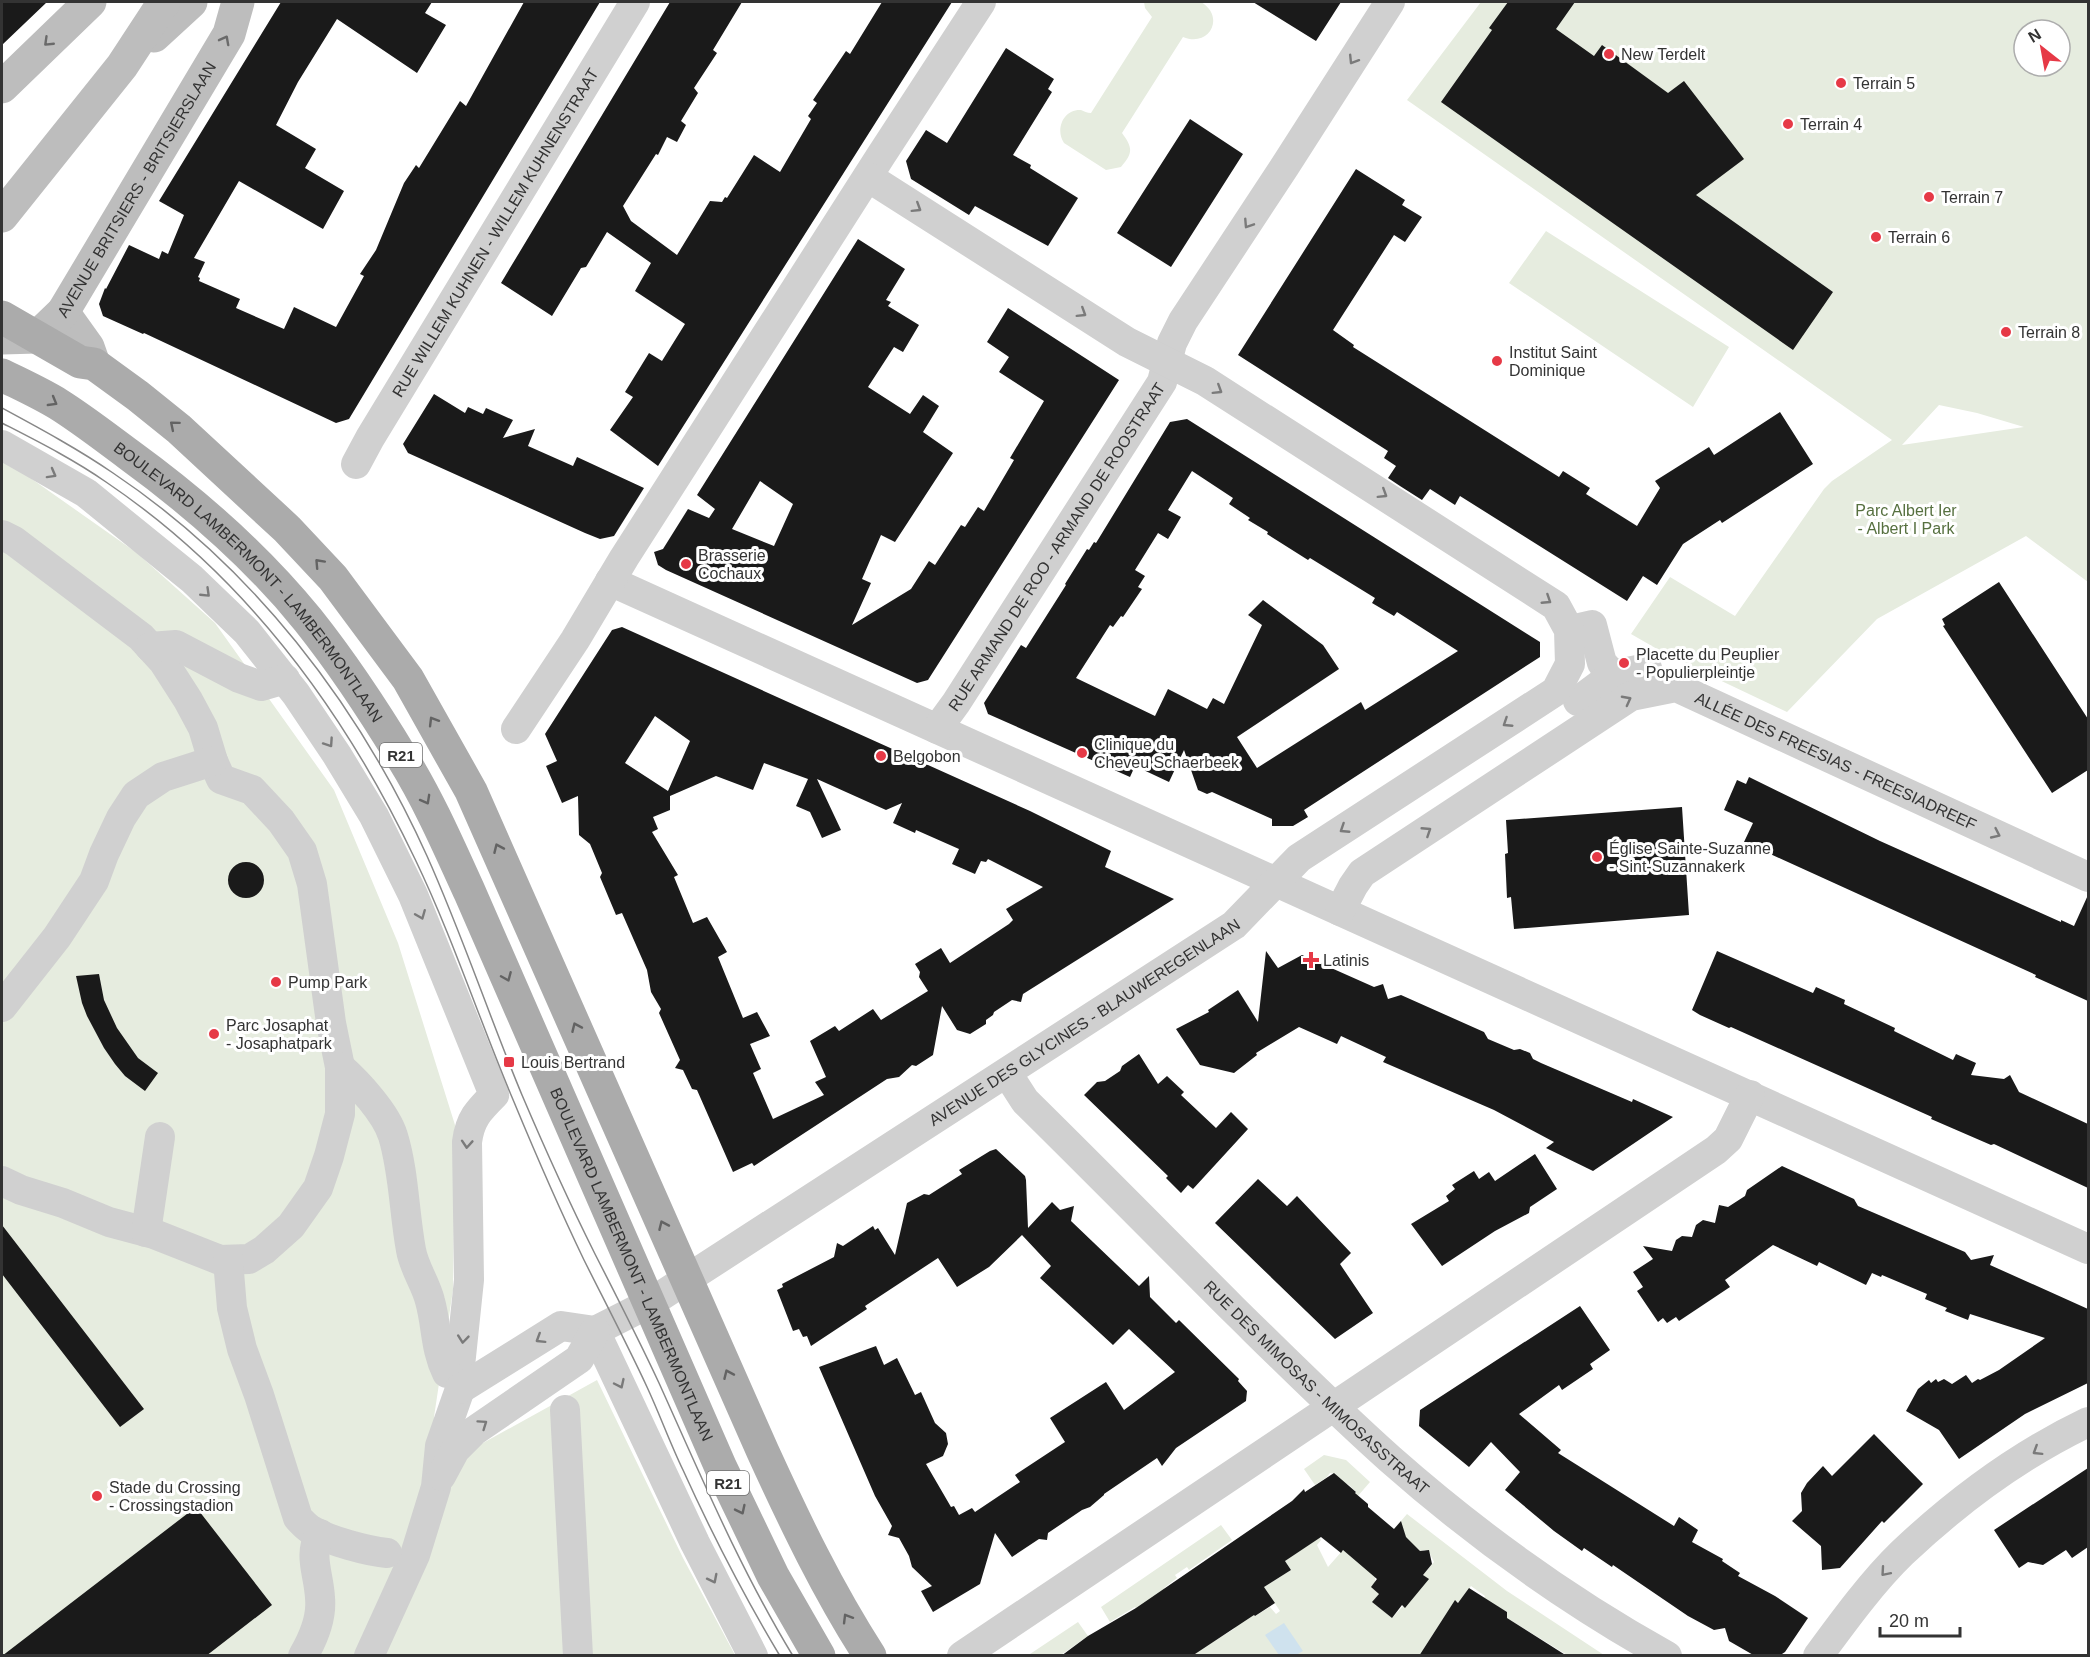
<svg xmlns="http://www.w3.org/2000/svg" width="2090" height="1657" font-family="Helvetica,sans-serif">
	<rect width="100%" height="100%" fill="#fff"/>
	<path fill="#e6ecdf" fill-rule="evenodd" d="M1144,2H1201C1226,17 1209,48 1183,37L1122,133C1133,148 1133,153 1121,167L1106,170L1064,143C1055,130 1063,109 1081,110C1084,111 1087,113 1091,113L1152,17L1145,8Z
		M1481,2H2088V582L2026,536L1877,619L1787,712L1671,657L1631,634L1670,577L1735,616L1824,489L1832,481L1892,440L1407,100ZM2024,30H2060V66H2024ZM1939,405L1977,413L2024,427L1902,445Z
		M1546,231L1729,347L1693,407L1509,283Z
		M2,458L137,553L215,623L334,790L398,943L455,1125L453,1290L434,1417L436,1469L597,1380L683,1558L735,1655H2Z
		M1324,1455L1346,1460L1370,1482L1357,1497L1354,1495L1356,1492L1349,1485L1336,1480V1474L1330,1473L1327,1477L1315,1485L1304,1469Z
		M1407,1514L1507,1591L1604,1655H1567L1507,1618V1612L1484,1598L1485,1596L1471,1586L1459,1602L1455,1601L1424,1648L1433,1655H1170L1135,1607L1110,1622L1101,1607L1221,1525L1232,1540L1189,1570L1187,1567L1175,1575L1177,1578L1164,1588L1206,1646L1234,1629L1248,1608L1255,1616L1270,1607L1276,1614L1280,1611L1264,1587L1291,1570L1285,1561L1315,1530L1321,1540L1317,1545L1328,1567L1343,1550L1375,1572V1582L1379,1594L1373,1602L1392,1618L1428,1579L1423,1575L1434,1562L1430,1554L1425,1550L1420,1551L1405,1539L1404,1531L1394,1529Z
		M1078,1622L1088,1636L1061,1655L1027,1656Z"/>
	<path fill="#cfe2ee" d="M1284,1623L1303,1651L1296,1655H1279L1265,1635Z"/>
	<path fill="#1a1a1a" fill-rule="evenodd" d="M2,2H47L2,45Z
		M281,2H432L425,13L446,25L417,73L337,19L298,82L276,125L316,149L305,168L344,191L323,229L239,181L194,258L205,262L198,277L200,278L199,281L240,299L236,308L284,329L294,307L336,327L364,276L360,274L376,250L404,183L416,165L419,168L460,101L466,106L524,2H600L349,419L336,423L144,333L143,334L103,316L99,304L105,288L106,289L129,245L159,259L162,251L168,254L184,215L159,201Z
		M670,2H742L713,50L717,53L694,88L698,93L681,121L686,125L677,142L667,137L658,155L656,154L623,206L631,221L677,255L710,201L722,202L725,197L727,198L754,155L780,172L811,119L808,116L817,103L813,100L846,51L850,54L882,2H952L658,466L610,430L633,397L625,392L649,353L662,361L685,324L635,291L651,263L607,232L586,267L581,268L552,316L501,283Z
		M1253,2H1341L1316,41Z
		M1508,2H1575L1556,29L1594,56L1602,45L1668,93L1684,81L1744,159L1696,195L1833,292L1793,350L1441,102L1492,30L1489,28Z
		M1006,48L1054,79L1048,89L1052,92L1013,155L1031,165L1030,168L1078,198L1048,246L975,206L969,215L911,179L906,161L926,130L947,143Z
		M1190,119L1243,154L1171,267L1117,233Z
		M1356,169L1405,200L1402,205L1422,217L1405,242L1394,235L1333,330L1354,345L1353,347L1559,477L1563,471L1590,488L1586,494L1637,526L1660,488L1655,481L1709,447L1714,455L1780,412L1813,464L1722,523L1720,520L1683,544L1657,585L1643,576L1627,601L1460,496L1455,505L1430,489L1422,500L1400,486L1388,478L1396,466L1384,458L1388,451L1238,355Z
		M858,239L905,269L886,300L891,302L888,306L919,325L903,352L894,347L868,387L910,414L923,395L939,406L923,432L953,453L895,542L881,535L862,579L871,583L852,625L911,589L929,561L935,565L961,525L965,527L978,507L984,511L1014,460L1010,458L1044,401L999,372L1009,357L987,342L1008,308L1119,380L928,680L917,683L666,570L658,565L654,552L663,549L688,509L709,518L715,509L697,495ZM760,481L793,504L774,546L732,529Z
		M434,394L465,413L468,407L483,414L486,408L513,420L503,438L535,429L528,446L573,466L577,457L644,488L614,536L600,539L585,533L408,453L403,444Z
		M1187,419L1540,642V657L1304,810L1308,817L1293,826H1272V819L1212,792L1207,794L1198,790L1184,750L1169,782L1135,766L1130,777L988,714L984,703L1021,645L1026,648L1066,585L1065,584L1087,549L1089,550L1094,542L1096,543L1170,422ZM1192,471L1233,498L1229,504L1250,518L1248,520L1268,532L1267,534L1308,560L1310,558L1375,598L1372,603L1394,616L1397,612L1458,651L1365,710L1361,702L1257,768L1237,737L1339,669L1323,645L1263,600L1248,615L1262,625L1224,704L1213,698L1207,709L1168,689L1155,716L1076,678L1110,625L1113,627L1121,616L1123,617L1142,589L1138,587L1145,576L1135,570L1158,533L1168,539L1181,517L1168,510Z
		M1999,582L2088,719V770L2052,793L1943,626L1945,625L1942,619Z
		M622,627L1030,811L1111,851L1105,867L1174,899L1023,994L1021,1002L1012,1000L994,1012L993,1015L986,1020V1024L970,1034L957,1030L942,1006L933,1055L916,1066L912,1065L899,1077L887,1079L754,1166L752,1163L733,1172L697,1090L692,1089L683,1070L675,1068L680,1060L659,1013L661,1009L651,992L647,970L622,913L616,915L600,877L602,873L590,844L579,835L578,796L562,803L546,766L557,761L545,734L612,630ZM655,716L690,741L668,791L625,763ZM764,763L808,779L796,806L810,812L822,838L841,830L817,779L886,810L902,803L893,823L915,833L916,830L959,849L952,864L975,874L981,861L986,862L988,859L1043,887L1006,909L1013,920L1009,924L950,963L941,948L915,964L920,972L919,977L928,991L881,1020L873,1009L839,1031L835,1026L810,1041L826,1077L815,1082L824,1095L773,1119L753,1073L761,1069L750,1044L770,1036L757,1012L743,1018L718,957L727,952L707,917L693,923L674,877L678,875L652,832L658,829L653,817L670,810V796L716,776L753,790Z
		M1749,777L1880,841L2061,922V920L2074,926L2088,895V1001L2035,977L2036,975L1744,842L1753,823L1724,810L1737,780L1746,784Z
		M1682,807L1689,915L1514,929L1511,897L1507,898L1505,854L1508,853L1506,820Z
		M228 880a18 18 0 1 1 36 0a18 18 0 1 1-36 0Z
		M1266,951L1278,968L1302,955L1374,987L1383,984L1388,999L1401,995L1484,1032L1488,1039L1514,1050L1520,1049L1530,1053L1533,1059L1541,1063L1632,1102L1633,1099L1673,1117L1593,1171L1546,1148L1554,1142L1494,1110L1383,1062L1386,1057L1341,1036L1337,1044L1299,1027L1256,1053L1257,1055L1234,1073L1200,1065L1176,1029L1209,1012L1208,1010L1238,990L1258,1022Z
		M1717,951L1813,993L1816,987L1845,1000L1844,1004L1895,1028L1894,1031L1953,1060L1956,1054L1976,1063L1971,1075L2004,1079L2010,1075L2019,1092L2088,1124V1188L1994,1144L1991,1145L1931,1119L1932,1117L1731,1027L1729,1028L1700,1015L1692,1010Z
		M99,974L104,1000L117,1028L138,1058L158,1073L145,1091L125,1076L115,1064L104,1048L87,1016L82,1003L76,976Z
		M1139,1054L1158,1084L1167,1076L1184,1092L1181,1095L1216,1128L1231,1112L1248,1129L1193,1189L1188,1185L1181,1193L1166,1178L1168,1176L1084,1095L1097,1082L1105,1081L1120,1071L1122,1066Z
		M996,1149L1025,1176L1026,1180L1028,1228L1052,1202L1060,1210L1074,1206L1071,1221L1139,1286L1149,1276L1150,1297L1176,1323L1179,1320L1239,1379L1238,1381L1247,1391L1246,1401L1176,1448L1162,1466L1157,1458L1104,1494V1495L1090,1507L1082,1510L1048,1533L1047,1540L1039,1539L1012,1557L995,1533L980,1584L933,1612L921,1591L932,1586L912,1567L909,1556L899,1538L888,1535L892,1526L875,1496L819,1367L876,1346L884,1365L897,1358L915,1395L921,1392L935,1423L946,1433L948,1444L943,1456L926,1464L951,1507L954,1506L959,1515L972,1508L975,1512L1020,1482L1015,1475L1065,1442L1050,1418L1106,1382L1124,1410L1175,1372L1129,1329L1113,1345L1040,1278L1051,1266L1022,1235L989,1267L957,1287L938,1258L865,1306L867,1309L811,1346L807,1336L803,1337L799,1329L793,1331L777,1290L783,1287L782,1284L834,1257L837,1243L843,1246L873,1226L875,1230L878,1228L895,1255L907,1203L924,1194L929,1195L962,1174L959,1170L990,1151Z
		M1535,1154L1557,1189L1530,1207L1529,1213L1495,1231L1442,1266L1411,1224L1449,1201L1446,1196L1455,1189L1452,1185L1474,1171L1479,1179L1489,1172L1495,1181Z
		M1782,1166L1854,1199L1858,1206L1965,1252L1971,1260L1994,1255L1990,1265L2088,1309V1383L2025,1414L1959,1459L1939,1430L1906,1411L1918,1389L1929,1380L1931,1383L1936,1379L1938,1382L1944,1379L1952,1384L1966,1375L1972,1383L1978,1379L1980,1380L1999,1370L2045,1338L1970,1314L1968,1320L1945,1311L1947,1308L1925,1299L1927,1294L1882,1275L1881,1277L1872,1273L1866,1285L1819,1262L1817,1266L1773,1245L1725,1280L1730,1287L1679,1321L1676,1317L1667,1323L1663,1318L1658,1322L1637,1291L1643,1287L1633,1272L1653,1259L1643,1246L1672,1251L1676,1240L1682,1236L1692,1237L1696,1225L1703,1220L1715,1223L1719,1205L1728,1207L1745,1196L1747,1190Z
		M1258,1179L1287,1206L1297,1196L1351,1253L1340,1264L1373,1313L1335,1339L1215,1223Z
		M2,1225L144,1409L120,1427L2,1274Z
		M1580,1306L1610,1350L1590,1364L1593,1369L1562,1390L1559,1385L1519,1414L1561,1450L1558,1453L1674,1526L1679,1517L1698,1530L1692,1542L1723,1559L1722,1561L1740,1573L1738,1576L1775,1596L1808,1618L1785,1652L1779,1656H1755L1729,1641L1725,1628L1714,1630L1688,1616L1613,1565L1612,1567L1584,1548L1582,1551L1554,1531L1505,1490L1520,1472L1491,1442L1469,1467L1419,1426L1420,1410Z
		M1874,1434L1923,1484L1884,1523L1882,1521L1840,1568L1822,1570L1821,1546L1792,1521L1802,1511L1801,1493L1807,1483L1823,1466L1832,1476Z
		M2088,1468V1547L2072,1558L2066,1550L2043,1565L2028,1562L2019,1568L1994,1530Z
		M1334,1473L1356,1492L1355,1493L1368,1504V1507L1394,1529L1401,1521L1406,1537L1420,1551L1429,1550L1432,1564L1423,1575L1429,1579L1405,1608L1402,1605L1392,1618L1372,1602L1379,1594L1371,1587L1377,1579L1343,1550L1341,1553L1321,1537L1285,1561L1291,1570L1264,1587L1275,1603L1255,1616L1254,1615L1192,1656H1061L1088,1636L1136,1608L1292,1501L1304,1489L1305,1492Z
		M196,1507L272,1605L206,1656H2Z
		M1469,1588L1507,1612V1618L1567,1656H1419L1455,1600L1458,1603Z"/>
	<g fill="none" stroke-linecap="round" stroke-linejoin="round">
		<g stroke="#d0d0d0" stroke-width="30">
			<path d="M2,445L86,493L192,579L247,632L296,694L337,755L374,816L413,895L494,1095C478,1111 470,1119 467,1142L469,1280L460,1366V1389L440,1446L436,1487L415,1555L369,1656"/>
			<path id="s1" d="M356,464L370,438L635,2"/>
			<path d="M2,535L14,541L141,637L163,661L188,700L203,728L213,761L221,779L252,790L281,821L302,851L312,884L331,1023L340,1067V1114L329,1156L318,1188L291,1226L264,1250L249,1259L220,1260L154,1234L109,1222L63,1203L21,1190L2,1181"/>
			<path d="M610,581L2088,1249"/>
			<path d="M1579,628L1592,625L1602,663L1613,675"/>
			<path d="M150,647L176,645L239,678L261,686L285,679"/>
			<path d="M1578,701L1613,675L1647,668L1648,678"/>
			<path d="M516,729L575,640L624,558L880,157L981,2"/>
			<path id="s2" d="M937,729L956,703L1162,382L1172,343L1183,321L1285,166L1390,2"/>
			<path id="s3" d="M1340,911L1353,886L1362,873L1631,696L1676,687L2088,877"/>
			<path d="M2,1007L57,937L94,881L104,854L121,818L136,795L163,777L213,761"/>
			<path d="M340,1067C358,1083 386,1113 393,1136C404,1172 404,1212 411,1250C414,1268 426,1284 430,1301C437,1326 435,1349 447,1373"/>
			<path id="s4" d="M1007,1073L1025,1101C1095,1170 1164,1240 1233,1309C1285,1360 1336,1411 1390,1459C1475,1534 1568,1601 1667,1656"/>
			<path d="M146,1232L160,1137"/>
			<path d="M228,1260L232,1308L242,1349L259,1395L298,1518C303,1523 307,1528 313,1531C330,1541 367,1551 387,1553"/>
			<path id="s5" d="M595,1331L650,1303L1234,925L1299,858L1556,691L1570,664L1569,630L1556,606L1205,381L1127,342L868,177"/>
			<path d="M595,1331L695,1543L753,1656"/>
			<path d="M460,1389L561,1326L595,1331"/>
			<path d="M565,1410L578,1656"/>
			<path d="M441,1476L455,1450L474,1431L579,1359L595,1331"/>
			<path d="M303,1656C313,1639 322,1618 320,1598C319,1574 308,1556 320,1534"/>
			<path d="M962,1656L1716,1150L1728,1139L1750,1095"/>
			<path d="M1818,1656C1843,1622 1872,1582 1902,1553C1956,1502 2021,1454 2088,1422"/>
		</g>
		<g stroke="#bdbdbd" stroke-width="33">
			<path d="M154,36L191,2"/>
			<path d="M2,87L90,2"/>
			<path d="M2,216L122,66L164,2"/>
			<path d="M63,312L88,347L94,364"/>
			<path id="s6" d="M2,338L37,337L63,312L229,34L238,2"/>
		</g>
		<g stroke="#ababab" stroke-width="33">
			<path d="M2,317L80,362L94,364L138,396L179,429L287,529L333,578L408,679L471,791L763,1452C795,1522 828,1591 870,1656"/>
			<path id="s7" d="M2,375C20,384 40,393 58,404C82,419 105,437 128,454C194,502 257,557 308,620C343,664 374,711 403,759C429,801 449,847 470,893L721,1468L773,1576L819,1656"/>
		</g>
		<path stroke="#888" stroke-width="1.5" d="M2,408C39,428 78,449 113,473C252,566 358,703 427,856C462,934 489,1016 522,1095C545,1149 569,1202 595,1254C617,1297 639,1340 659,1383C701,1476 740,1569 793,1656
			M2,423C37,441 73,459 106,482C244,575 344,710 415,859C453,938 480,1022 514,1102C536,1155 559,1208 584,1260C605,1302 627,1344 647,1387C660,1415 670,1443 683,1470C712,1534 744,1596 780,1656"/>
	</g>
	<defs><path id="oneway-chevron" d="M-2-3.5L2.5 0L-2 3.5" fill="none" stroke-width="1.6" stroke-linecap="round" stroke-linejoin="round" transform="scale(1.5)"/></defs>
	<g stroke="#6a6a6a">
		<use href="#oneway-chevron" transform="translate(225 40) rotate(-62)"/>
		<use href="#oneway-chevron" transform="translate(48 42) rotate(136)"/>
	</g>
	<g stroke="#7a7a7a">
		<use href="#oneway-chevron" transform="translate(1353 60) rotate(122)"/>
		<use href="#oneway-chevron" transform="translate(917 208) rotate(32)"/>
		<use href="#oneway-chevron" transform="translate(1248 224) rotate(123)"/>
		<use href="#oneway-chevron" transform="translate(1082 313) rotate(32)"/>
		<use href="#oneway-chevron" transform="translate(1218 390) rotate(32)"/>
		<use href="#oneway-chevron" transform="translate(52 474) rotate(29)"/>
		<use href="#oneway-chevron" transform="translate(1383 494) rotate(32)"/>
		<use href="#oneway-chevron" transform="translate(206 593) rotate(44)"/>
		<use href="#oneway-chevron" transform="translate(1547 600) rotate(33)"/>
		<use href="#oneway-chevron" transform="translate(1627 700) rotate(-28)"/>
		<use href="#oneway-chevron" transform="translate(1507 723) rotate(147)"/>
		<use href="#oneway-chevron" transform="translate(329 743) rotate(56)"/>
		<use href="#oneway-chevron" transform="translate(1344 829) rotate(147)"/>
		<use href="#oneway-chevron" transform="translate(1427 831) rotate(-33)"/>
		<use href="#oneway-chevron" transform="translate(1996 834) rotate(25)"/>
		<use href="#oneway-chevron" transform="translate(421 915) rotate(68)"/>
		<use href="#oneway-chevron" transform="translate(467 1144) rotate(94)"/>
		<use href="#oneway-chevron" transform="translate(463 1339) rotate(96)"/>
		<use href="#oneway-chevron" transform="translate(540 1339) rotate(148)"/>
		<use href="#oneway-chevron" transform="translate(620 1384) rotate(65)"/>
		<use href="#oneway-chevron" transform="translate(483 1424) rotate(-35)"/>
		<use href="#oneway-chevron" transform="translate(2037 1451) rotate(148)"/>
		<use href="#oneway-chevron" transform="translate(1885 1572) rotate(131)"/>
		<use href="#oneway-chevron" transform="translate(713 1579) rotate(63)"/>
	</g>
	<g stroke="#636363">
		<use href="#oneway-chevron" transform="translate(53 402) rotate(30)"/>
		<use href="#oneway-chevron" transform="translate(174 425) rotate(-140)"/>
		<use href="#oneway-chevron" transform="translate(319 563) rotate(-133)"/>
		<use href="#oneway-chevron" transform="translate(433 721) rotate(-121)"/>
		<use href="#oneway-chevron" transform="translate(426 800) rotate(61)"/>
		<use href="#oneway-chevron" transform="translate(498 848) rotate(-114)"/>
		<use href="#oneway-chevron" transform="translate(507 977) rotate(67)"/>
		<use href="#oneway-chevron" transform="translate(576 1027) rotate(-114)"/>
		<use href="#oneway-chevron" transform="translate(663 1225) rotate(-114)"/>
		<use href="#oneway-chevron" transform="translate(728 1374) rotate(-114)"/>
		<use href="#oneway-chevron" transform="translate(741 1510) rotate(64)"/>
		<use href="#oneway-chevron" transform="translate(847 1618) rotate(-121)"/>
	</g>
	<g fill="#e63946" stroke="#fff" stroke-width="2">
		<circle cx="1609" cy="54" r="6"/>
		<circle cx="1841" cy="83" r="6"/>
		<circle cx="1788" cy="124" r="6"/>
		<circle cx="1929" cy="197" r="6"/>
		<circle cx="1876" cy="237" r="6"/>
		<circle cx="2006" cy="332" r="6"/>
		<circle cx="1497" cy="361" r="6"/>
		<circle cx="686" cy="564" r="6"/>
		<circle cx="1624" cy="663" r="6"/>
		<circle cx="1082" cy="753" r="6"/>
		<circle cx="881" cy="756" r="6"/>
		<circle cx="1597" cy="857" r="6"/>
		<path d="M1308 951h6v6h6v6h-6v6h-6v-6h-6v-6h6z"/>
		<circle cx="276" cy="982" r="6"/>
		<circle cx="214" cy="1034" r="6"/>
		<rect x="503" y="1056" width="12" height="12" rx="3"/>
		<circle cx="97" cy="1496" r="6"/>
	</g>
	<g text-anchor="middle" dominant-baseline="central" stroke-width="6" stroke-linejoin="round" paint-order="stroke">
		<g fill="#fff" stroke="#707070" stroke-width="1.5">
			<rect x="380" y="743" width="42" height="24" rx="4.5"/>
			<rect x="707" y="1471" width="42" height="24" rx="4.5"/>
		</g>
		<g font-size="15" font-weight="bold" fill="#333">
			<text x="401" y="755">R21</text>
			<text x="728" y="1483">R21</text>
		</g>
		<g font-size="16" fill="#333" stroke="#fff" text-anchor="start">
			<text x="1621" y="54">New Terdelt</text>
			<text x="1853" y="83">Terrain 5</text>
			<text x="1800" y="124">Terrain 4</text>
			<text x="1941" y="197">Terrain 7</text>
			<text x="1888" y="237">Terrain 6</text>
			<text x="2018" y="332">Terrain 8</text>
			<text x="1509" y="352">Institut Saint<tspan x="1509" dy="18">Dominique</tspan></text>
			<text x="698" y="555">Brasserie<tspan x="698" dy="18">Cochaux</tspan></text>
			<text x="1636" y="654">Placette du Peuplier<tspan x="1636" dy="18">- Populierpleintje</tspan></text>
			<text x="1094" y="744">Clinique du<tspan x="1094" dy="18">Cheveu Schaerbeek</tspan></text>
			<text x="893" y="756">Belgobon</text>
			<text x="1609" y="848">Église Sainte-Suzanne<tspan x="1609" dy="18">- Sint-Suzannakerk</tspan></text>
			<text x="1323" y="960">Latinis</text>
			<text x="288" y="982">Pump Park</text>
			<text x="226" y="1025">Parc Josaphat<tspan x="226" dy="18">- Josaphatpark</tspan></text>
			<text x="521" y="1062">Louis Bertrand</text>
			<text x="109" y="1487">Stade du Crossing<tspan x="109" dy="18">- Crossingstadion</tspan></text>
		</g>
		<g font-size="16" fill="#333" stroke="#fff">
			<text stroke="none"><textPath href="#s6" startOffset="214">AVENUE BRITSIERS - BRITSIERSLAAN</textPath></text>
			<text stroke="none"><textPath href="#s1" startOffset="270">RUE WILLEM KUHNEN - WILLEM KUHNENSTRAAT</textPath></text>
			<text stroke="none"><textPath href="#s2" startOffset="218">RUE ARMAND DE ROO - ARMAND DE ROOSTRAAT</textPath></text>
			<text stroke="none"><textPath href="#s7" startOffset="326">BOULEVARD LAMBERMONT - LAMBERMONTLAAN</textPath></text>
			<text stroke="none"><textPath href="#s3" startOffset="588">ALLÉE DES FREESIAS - FREESIADREEF</textPath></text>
			<text stroke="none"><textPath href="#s5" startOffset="579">AVENUE DES GLYCINES - BLAUWEREGENLAAN</textPath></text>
			<text stroke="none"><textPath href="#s7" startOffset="1118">BOULEVARD LAMBERMONT - LAMBERMONTLAAN</textPath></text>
			<text stroke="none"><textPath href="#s4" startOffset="442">RUE DES MIMOSAS - MIMOSASSTRAAT</textPath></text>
		</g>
		<g font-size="16" fill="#56703f" stroke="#fff">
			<text x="1906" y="510">Parc Albert Ier<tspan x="1906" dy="18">- Albert I Park</tspan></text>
		</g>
	</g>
	<rect width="2090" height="1657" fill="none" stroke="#333333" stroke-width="6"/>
	<g transform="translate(2042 48) rotate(329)"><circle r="28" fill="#ffffff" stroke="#adadad" stroke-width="1.5"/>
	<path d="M0-4.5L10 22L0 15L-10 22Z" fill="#e63946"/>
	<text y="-9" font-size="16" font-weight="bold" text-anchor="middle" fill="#333333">N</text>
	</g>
	<path d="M1880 1627v9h80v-9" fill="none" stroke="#333333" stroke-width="3"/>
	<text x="1889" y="1627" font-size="18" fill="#333333" stroke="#ffffff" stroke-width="4.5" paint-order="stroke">20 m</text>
</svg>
